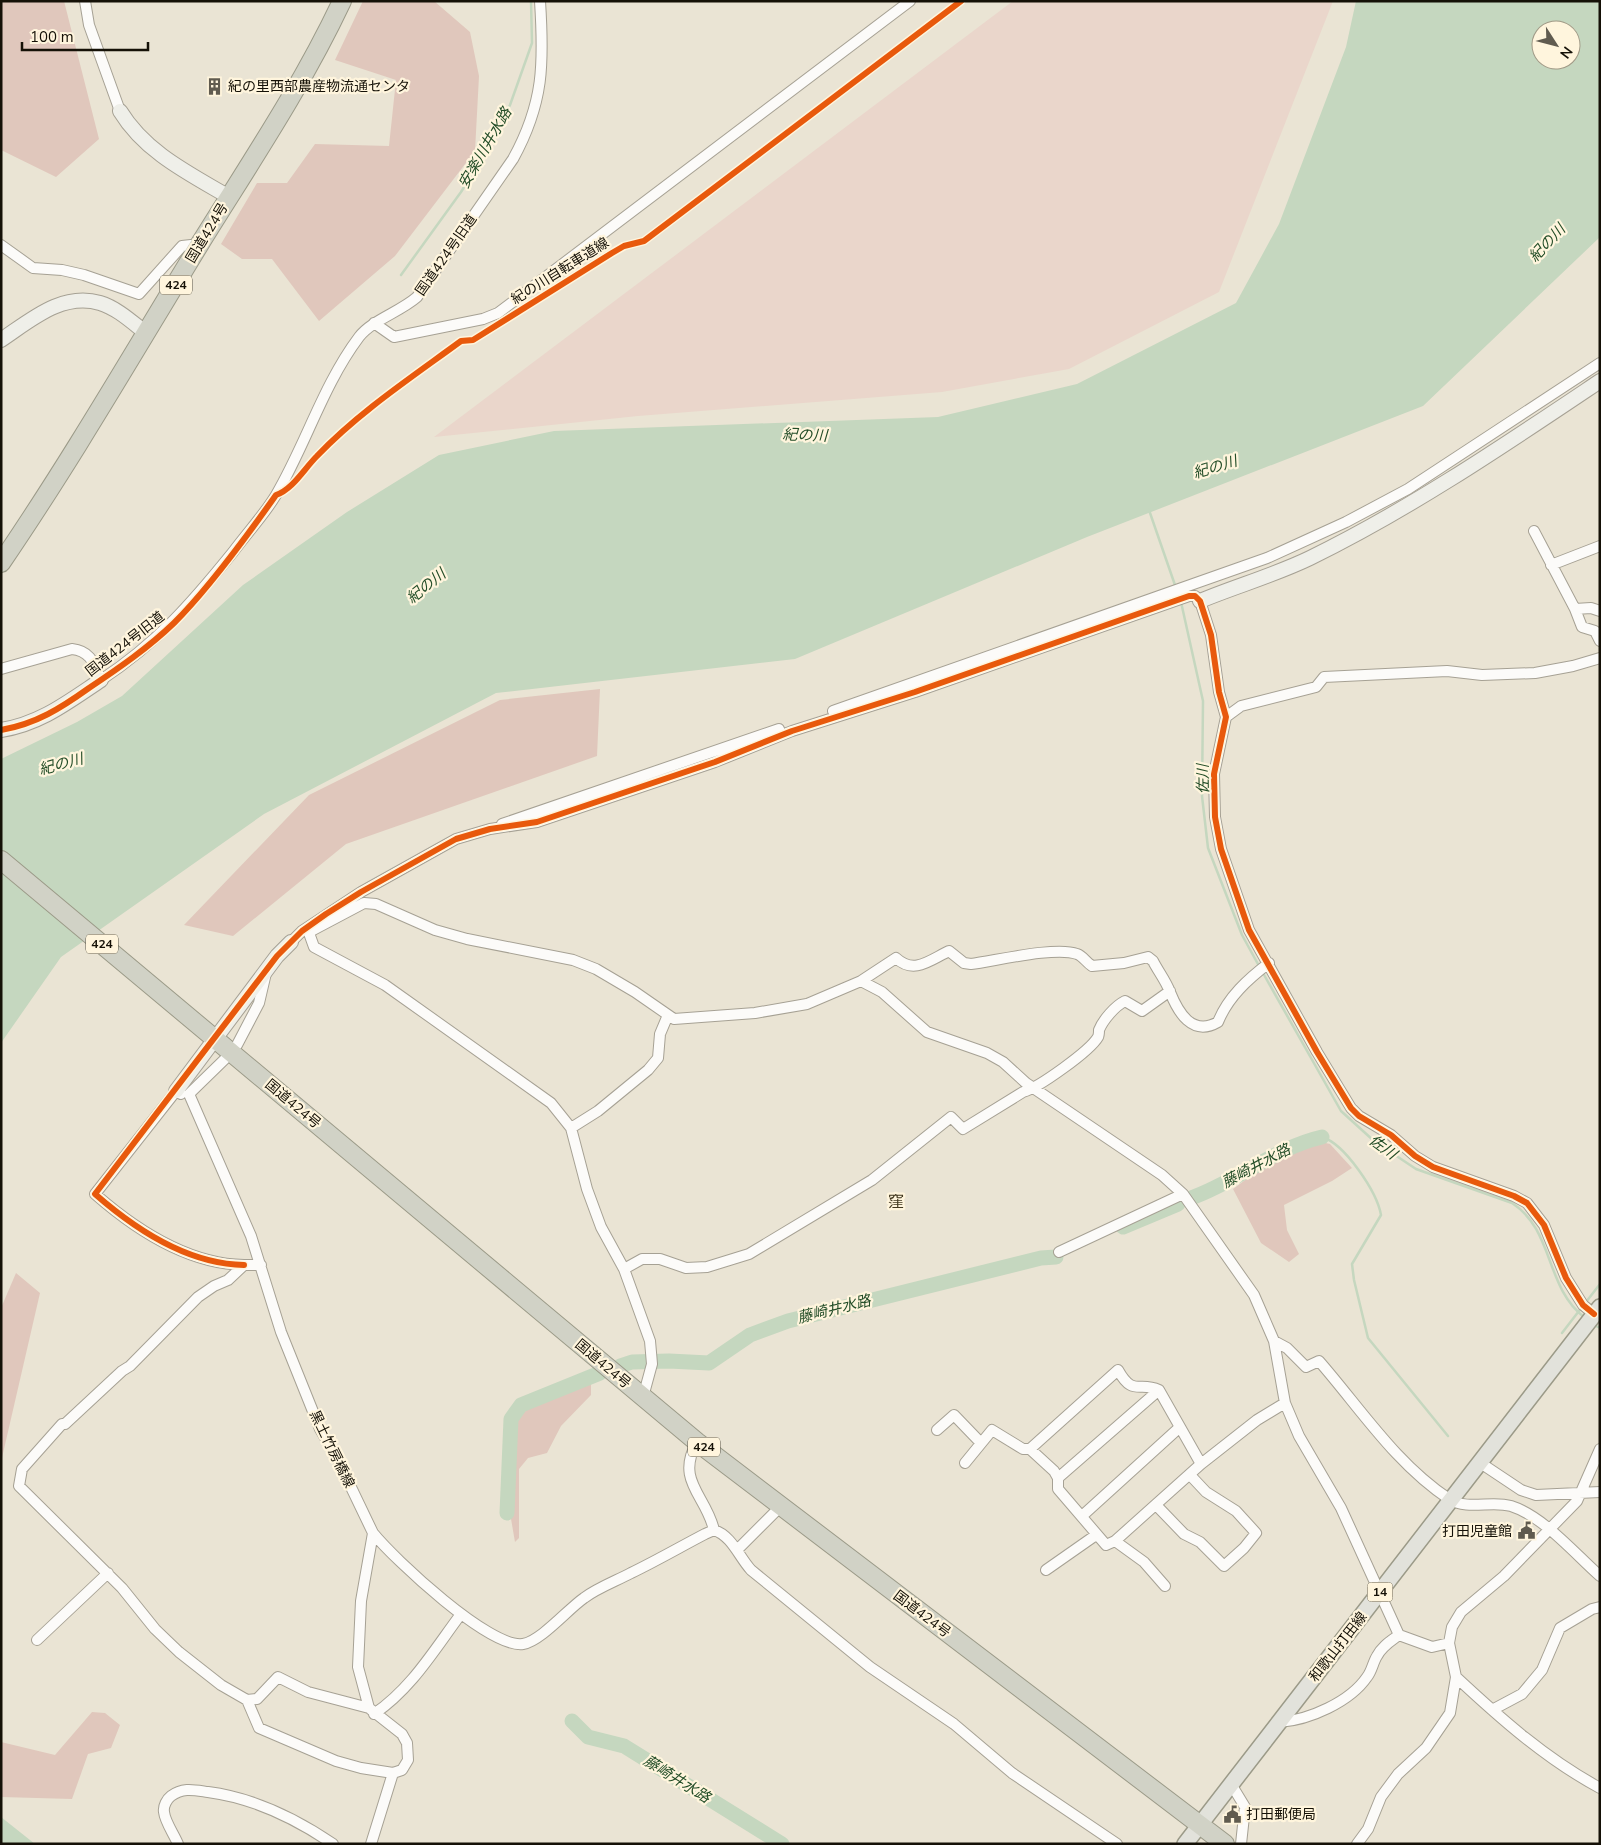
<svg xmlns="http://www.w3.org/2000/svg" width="1601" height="1845" font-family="'Nunito Sans','Noto Sans JP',sans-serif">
	<rect width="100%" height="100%" fill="#eae4d4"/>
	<path fill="#ead6cb" d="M1013,1H1333L1219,292L1069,369L942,392L638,416L434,437Z"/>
	<path fill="#e0c7bc" d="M1,1H64L99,139L56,177L1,150Z
		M363,1H434L470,32L479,76L475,151L395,256L319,321L272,259H242L221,244L257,183H287L315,144L389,146L396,80L335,60Z
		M600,689L597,756L346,844L233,936L184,925L309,795L500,700Z
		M1317,1141L1330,1144L1352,1168L1332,1181L1284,1205L1287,1230L1299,1254L1289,1262L1261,1243L1233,1189L1271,1161Z
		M16,1273L40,1293L1,1462V1308Z
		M591,1381V1395L561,1426L547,1453L528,1458L519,1469V1538L515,1542L510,1513L515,1424L522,1411L529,1405Z
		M92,1712L105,1713L120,1725L111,1748L88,1754L72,1799L1,1797V1742L55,1755Z"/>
	<path fill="#c5d7bf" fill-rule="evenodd" d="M1356,1H1600V237L1423,406L1087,537L795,659L496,693L264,814L61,957L1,1043V759L77,722L122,696L243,585L347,512L439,455L554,431L938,417L1077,384L1236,303L1279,224L1346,47ZM1541,30H1571V60H1541Z
		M1,1817L35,1844H1Z"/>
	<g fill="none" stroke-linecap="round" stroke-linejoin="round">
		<path stroke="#c5d7bf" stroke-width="2.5" d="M401,275L461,192L485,153L510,105L532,43L531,1
			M1149,510L1176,588
			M1181,602L1203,701L1202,796L1208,848L1242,935L1259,966
			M1263,973L1341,1111L1374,1141L1416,1169L1512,1203C1554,1230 1545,1287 1584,1317
			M1322,1137C1345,1144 1377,1192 1381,1215L1352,1264L1354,1280L1368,1338L1448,1436
			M1586,1302L1600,1284
			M1592,1324L1600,1328
			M1562,1333L1582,1307"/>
		<path stroke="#c5d7bf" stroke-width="15" d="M1191,1198C1237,1182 1274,1148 1322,1137
			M1123,1227L1178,1204
			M620,1366L632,1362L669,1361L709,1363L750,1335L788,1321L1041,1258L1056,1257
			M507,1513L511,1419L521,1405L600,1373
			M572,1721L588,1737L624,1746L782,1844"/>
		<defs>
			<path id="street" d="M85,1L89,25L120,111
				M1,245L33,268L62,270L84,275L139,294L182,246L200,244
				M374,323L394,337L483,319L498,313L910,1
				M1534,531L1575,609L1582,627L1595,631L1600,641
				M1551,565L1600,546
				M1575,609L1591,608L1600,611
				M1,669L72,649C91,651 94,664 101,680C157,643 191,604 233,552C247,533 264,515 276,495C306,444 323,385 359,337C372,320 400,312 417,297L513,159C544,103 544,63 540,1
				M833,711L1267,558L1346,522L1408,489L1600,363
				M1226,717L1241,706L1316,687L1324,677L1447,671L1482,675L1535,673L1573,666L1600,658
				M502,824L779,729
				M313,930L364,903L376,904L435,930L467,939L573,960L596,969L635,992L674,1019L755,1013L807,1004L861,981L896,958C914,975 930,960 949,951L964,963L971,964C995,961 1056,946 1077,954C1083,956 1086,962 1092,966L1124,963L1148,957L1153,961C1158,971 1166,981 1170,992C1178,1012 1192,1037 1218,1022C1228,997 1248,979 1269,963
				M309,933L314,947L385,985L551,1103L571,1128L587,1189L601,1227L624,1269L650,1341L652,1364L643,1397
				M291,942L302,931L361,892L456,839L490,829L537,822L715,762L792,731L915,692L1189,596H1195L1200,601L1211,635L1219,692L1226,717L1214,774L1215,817L1221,849L1249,930L1317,1052L1351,1108L1359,1116L1391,1135L1415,1156L1433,1167L1514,1196L1527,1203L1544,1225L1566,1278L1583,1305L1594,1314
				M861,981L882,992L927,1032L987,1053L1003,1062L1026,1083L1162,1175L1183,1194L1254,1295L1274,1341L1285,1403L1299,1436L1341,1508L1399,1635L1432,1647L1449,1643
				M237,1045L259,1003L266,973
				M181,1094L176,1091L95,1194C136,1230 188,1264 244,1265
				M189,1094L251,1236L281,1332L320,1429L337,1458L373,1533L361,1601L358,1667L369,1708L402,1734L407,1743L408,1760L402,1770L393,1773L371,1844
				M189,1094L226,1058
				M571,1128L598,1111L648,1070L658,1058L660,1034L668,1015
				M1059,1252L1183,1194
				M261,1265H244L228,1280L214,1286L198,1297L130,1366L122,1371L65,1424H62L22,1469L19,1486L122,1588L155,1629L179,1652L221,1685L247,1700L259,1728L336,1761L361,1768L393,1773
				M624,1269L642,1259H660L686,1268L707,1267L749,1254L872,1180L951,1117L963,1129L1023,1092C1038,1088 1090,1051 1098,1037C1099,1035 1099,1032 1099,1030C1103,1020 1115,1006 1125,1001L1142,1011L1170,991
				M1274,1341L1287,1348L1306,1367L1319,1361C1360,1408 1396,1464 1449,1499C1469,1511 1490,1500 1511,1506C1543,1516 1575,1554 1600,1576
				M1159,1390L1201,1464L1115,1541L1106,1545L1058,1489V1478Z
				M937,1430L954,1415L980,1442
				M697,1442C675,1481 706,1495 714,1530
				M1030,1449L1118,1370C1133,1397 1139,1381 1159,1390
				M1479,1462L1521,1490L1536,1495L1600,1492
				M965,1463L992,1430L1023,1449H1030L1054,1471L1058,1478
				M1201,1464L1257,1420L1285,1403
				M1156,1505L1184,1534L1200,1542L1224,1566L1244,1548L1256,1533L1236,1511L1206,1492L1190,1475
				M1082,1516L1180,1427
				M373,1533C394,1559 490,1649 523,1644C541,1641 568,1609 584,1598C597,1588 616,1581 631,1573C656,1561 680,1547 705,1534L714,1530C732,1536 739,1557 751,1570L870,1667L954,1724L1012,1773L1117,1844
				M1115,1541L1144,1562L1165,1586
				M738,1549L780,1507
				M1046,1570L1096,1535
				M37,1640L108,1573
				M1456,1677C1500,1718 1546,1759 1600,1788
				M247,1700L257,1699L278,1677L308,1692L369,1708
				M1492,1710L1522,1694L1542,1670L1560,1628L1592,1609L1600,1607
				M374,1714C412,1688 434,1650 461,1614
				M1280,1722C1309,1720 1350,1702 1367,1677C1372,1671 1373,1662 1377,1656C1382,1646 1391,1641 1399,1635
				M1231,1784L1245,1807L1241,1844
				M178,1844C174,1834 165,1822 164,1812C163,1806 167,1799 171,1796C183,1787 194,1790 208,1792C254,1798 295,1818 333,1844
				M1357,1844L1368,1829L1381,1797L1398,1774L1426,1748L1450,1713L1456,1677L1449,1643L1452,1627L1461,1612L1504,1576L1577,1501L1600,1449"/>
			<path id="secondary" d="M120,111C145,152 188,173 229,197
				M1,340C31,320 62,292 100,303C117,308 133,323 146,333
				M1200,601C1236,586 1275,575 1310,558C1412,508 1506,444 1600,381
				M1,730C40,724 68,702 101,680
				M176,1091L277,956L291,942"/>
			<path id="primary" d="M1185,1844L1600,1307"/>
			<path id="highway" d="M1,563C72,459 135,350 201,242C250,163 302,86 342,1
				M1,860L697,1442L1225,1844"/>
		</defs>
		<use href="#street" stroke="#a6a194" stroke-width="12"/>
		<use href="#secondary" stroke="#a6a194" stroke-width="16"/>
		<use href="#primary" stroke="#9b9a88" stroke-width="18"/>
		<use href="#highway" stroke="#9b9a88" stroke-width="20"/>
		<use href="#street" stroke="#fcfbf9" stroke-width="10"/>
		<use href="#secondary" stroke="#efefe9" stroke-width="14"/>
		<use href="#primary" stroke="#e2e2db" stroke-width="15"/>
		<use href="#highway" stroke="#d1d2c6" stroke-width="18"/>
		<defs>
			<path id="cycleway" d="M1,730C36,724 61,708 89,688C119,668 148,648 174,623C209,588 247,536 276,495C293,489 304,469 317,456C359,412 412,377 461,341L473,340L612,253L624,246L644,241L961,1
				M244,1265C188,1264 136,1230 95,1194L277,956L302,931L326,914L361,892L456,839L490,829L537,822L715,762L792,731L915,692L1189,596H1195L1200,601L1211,635L1219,692L1226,717L1214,774L1215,817L1221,849L1249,930L1317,1052L1351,1108L1359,1116L1391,1135L1415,1156L1433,1167L1514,1196L1527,1203L1544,1225L1566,1278L1583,1305L1594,1314"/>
		</defs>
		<use href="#cycleway" stroke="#fff5dd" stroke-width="9"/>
		<use href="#cycleway" stroke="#e8590c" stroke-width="6"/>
	</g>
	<defs>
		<symbol id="building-bare" viewBox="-9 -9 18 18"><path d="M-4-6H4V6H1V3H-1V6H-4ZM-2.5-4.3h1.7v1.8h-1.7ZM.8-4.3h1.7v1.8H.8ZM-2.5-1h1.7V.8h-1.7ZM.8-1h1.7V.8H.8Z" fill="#605b4f" stroke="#fff5dd" stroke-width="2.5" paint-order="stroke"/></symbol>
		<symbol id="civic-bare" viewBox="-9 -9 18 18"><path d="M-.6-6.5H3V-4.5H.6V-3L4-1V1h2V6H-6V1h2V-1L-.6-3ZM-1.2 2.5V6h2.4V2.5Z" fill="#605b4f" stroke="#fff5dd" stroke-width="2.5" paint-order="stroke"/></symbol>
	</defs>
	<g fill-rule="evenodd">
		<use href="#building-bare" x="202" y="74" width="25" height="25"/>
		<use href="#civic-bare" x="1514" y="1518" width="25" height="25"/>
		<use href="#civic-bare" x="1220" y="1802" width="25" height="25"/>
	</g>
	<g text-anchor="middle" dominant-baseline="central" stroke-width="4.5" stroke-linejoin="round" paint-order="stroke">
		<g fill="#fff5dd" stroke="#5b5547" stroke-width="1">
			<rect x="160" y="275.5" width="32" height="19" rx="4"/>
			<rect x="86" y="934.5" width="32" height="19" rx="4"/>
			<rect x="688" y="1437.5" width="32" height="19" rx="4"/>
			<rect x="1367.5" y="1582.5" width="25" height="19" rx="4"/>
		</g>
		<g font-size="12" font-weight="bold" fill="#151107">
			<text x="176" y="285">424</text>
			<text x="102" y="944">424</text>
			<text x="704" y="1447">424</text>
			<text x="1380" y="1592">14</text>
		</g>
		<g font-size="14" fill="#151107" stroke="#fff5dd" text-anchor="start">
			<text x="228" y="86">紀の里西部農産物流通センタ</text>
			<text x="1512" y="1531" text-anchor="end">打田児童館</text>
			<text x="1246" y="1814">打田郵便局</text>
		</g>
		<g font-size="14" fill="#151107" stroke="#fff5dd">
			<text transform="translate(207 233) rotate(-59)">国道424号</text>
			<text transform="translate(446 255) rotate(-55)">国道424号旧道</text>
			<text transform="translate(560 271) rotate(-32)">紀の川自転車道線</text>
			<text transform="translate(125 644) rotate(-38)">国道424号旧道</text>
			<text transform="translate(293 1104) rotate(40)">国道424号</text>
			<text transform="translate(603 1364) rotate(40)">国道424号</text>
			<text transform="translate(332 1449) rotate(64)">黒土竹房橋線</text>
			<text transform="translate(922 1614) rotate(37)">国道424号</text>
			<text transform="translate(1338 1647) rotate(-52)">和歌山打田線</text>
		</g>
		<g font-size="15" font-style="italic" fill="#234d27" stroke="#fff5dd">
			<text transform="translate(485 148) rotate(-60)">安楽川井水路</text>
			<text transform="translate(1547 243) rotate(-47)">紀の川</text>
			<text transform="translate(805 435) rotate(2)">紀の川</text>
			<text transform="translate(1215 467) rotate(-17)">紀の川</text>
			<text transform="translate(426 586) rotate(-39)">紀の川</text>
			<text transform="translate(61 764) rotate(-15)">紀の川</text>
			<text transform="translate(1203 779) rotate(-91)">佐川</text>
			<text transform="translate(1383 1147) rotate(36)">佐川</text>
			<text transform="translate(1256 1166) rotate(-28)">藤崎井水路</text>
			<text transform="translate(834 1309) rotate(-14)">藤崎井水路</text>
			<text transform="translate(677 1779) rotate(32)">藤崎井水路</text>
		</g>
		<g font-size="16" fill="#42381f" stroke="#fff5dd">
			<text x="896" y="1202">窪</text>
		</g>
	</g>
	<rect width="1601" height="1845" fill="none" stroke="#151107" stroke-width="5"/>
	<g transform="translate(1556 45) rotate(126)"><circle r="24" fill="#fff5dd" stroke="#a19a87"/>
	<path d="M0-4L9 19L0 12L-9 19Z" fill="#605b4f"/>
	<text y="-8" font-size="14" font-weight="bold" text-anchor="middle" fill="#151107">N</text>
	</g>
	<path d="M22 42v8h126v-8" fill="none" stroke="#151107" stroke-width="2.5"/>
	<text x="30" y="42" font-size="15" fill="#151107" stroke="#fff5dd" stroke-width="4" paint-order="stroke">100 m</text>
</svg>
